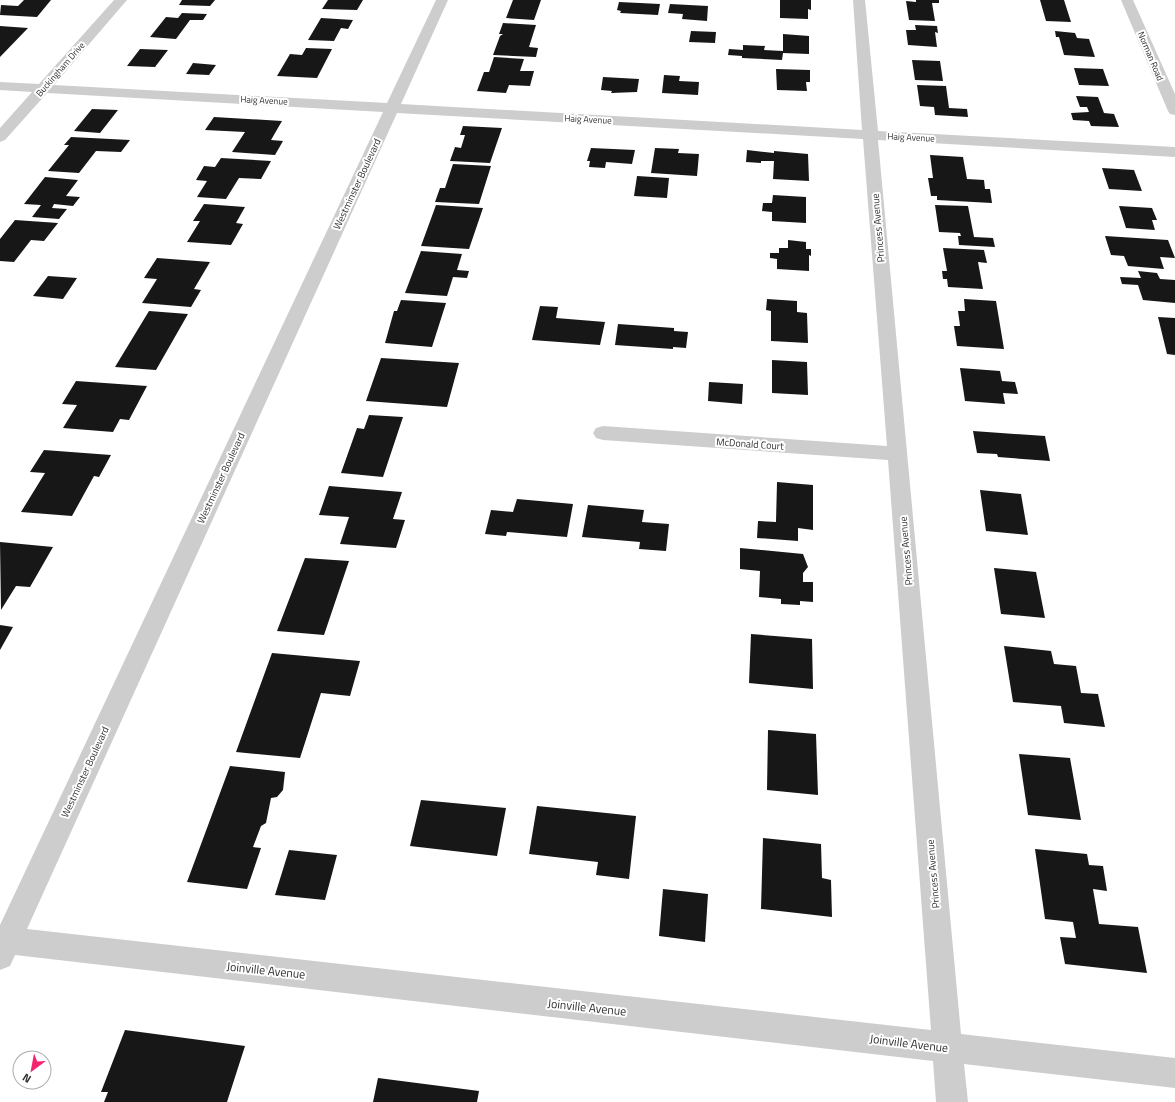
<svg xmlns="http://www.w3.org/2000/svg" width="1175" height="1102" font-family="'Titillium Web',sans-serif">
	<rect width="100%" height="100%" fill="#fff"/>
	<path fill="#171717" d="M24,0H51L37,17L0,15L1,5L18,6Z
		M182,0H215L210,6L179,5Z
		M328,0H363L357,10L322,9Z
		M513,0H541L534,20L506,18Z
		M780,0H811V10L808,9V19L780,18Z
		M916,0H939V3H932L935,21L909,20L906,1L916,2Z
		M1040,0H1064L1071,22L1046,21Z
		M619,2L660,4L658,15L620,13L621,11L617,10Z
		M670,4L708,6L707,21L682,19L683,14L668,13Z
		M182,13L207,14L203,20H190L176,39L150,37L166,17L178,18Z
		M321,18L353,20L348,29L341,28L334,41L308,40Z
		M503,23L536,25L529,47L538,48L536,57L493,55L500,36L503,34H499Z
		M915,25L937,26L938,33L935,32L937,47L908,45L906,30H916Z
		M0,26L28,28L0,57Z
		M691,31L716,32L715,43L689,42Z
		M1055,31L1075,33L1077,38L1089,39L1095,57L1064,55L1059,37H1056Z
		M783,34L809,36V54L783,53L782,60L742,58V56L728,55L729,49L743,50V45L765,46L764,50L783,51Z
		M306,48L332,49L317,78L277,76L290,54L302,55Z
		M140,49L168,50L155,67L127,66Z
		M494,57L524,59L520,71H534L530,86L509,85L506,93L477,91L484,72H489Z
		M912,60L940,61L943,81L915,80Z
		M193,63L216,65L209,75L186,74Z
		M1074,68L1103,69L1109,86L1079,85Z
		M776,69L810,70V82H806L807,91L777,90Z
		M664,75L680,76L679,81L699,82L698,95L662,93Z
		M603,77L639,79L637,92L611,93L612,91L601,90Z
		M917,85L946,86L949,108L967,109L968,117L935,115L934,107L920,106Z
		M1076,96L1098,97L1104,113L1114,114L1119,127L1091,126L1089,121L1073,120L1071,113L1089,112L1087,107H1080Z
		M92,109L118,110L100,133L74,131Z
		M214,117L282,121L271,140L283,141L275,155L232,152L245,132L205,130Z
		M463,126L502,128L490,163L450,161L455,147L461,148L465,135H460Z
		M71,137L130,140L121,152L96,151L79,173L48,171L69,145H64Z
		M591,148L635,150L632,164L606,162L605,168L589,167L590,161H587Z
		M655,148L679,149L678,153L699,154L697,176L651,173Z
		M747,150L774,153V151L808,154L809,181L773,179L774,161H761V163L746,162Z
		M930,155L963,157L967,179L984,180L985,189H990L992,203L937,200V196H931L928,178H933Z
		M221,158L271,161L261,179L239,178L226,199L197,197L207,181L196,180L204,166L215,167Z
		M453,164L491,166L479,204L435,202L440,188H445Z
		M1102,168L1134,170L1142,191L1109,189Z
		M637,176L669,178L667,198L634,196Z
		M45,177L78,180L66,196L80,197L73,206L54,204L52,208L67,209L59,219L32,217L41,205L24,204Z
		M773,195L806,197V223L772,221V212L762,211L763,203H772Z
		M204,204L245,207L236,223L243,224L231,245L187,242L200,221H193Z
		M436,205L483,208L469,249L421,246Z
		M935,205L968,206L974,237L993,238L995,247L959,245L958,236H961L960,233L939,232Z
		M1119,206L1152,208L1157,220H1152L1155,230L1126,228Z
		M15,220L58,223L44,241L31,240L14,262L0,261V239Z
		M1105,236L1168,240L1175,258L1160,257L1164,269L1128,266L1124,256L1111,255Z
		M788,240L806,242V249H811V256L809,255V271L777,269V259L770,258V253H779V248H788Z
		M943,248L984,250L987,263L978,262L983,289L948,287L947,279H943L942,271H947Z
		M421,251L462,254L457,270L469,271L467,278L453,277L447,296L405,293Z
		M157,258L210,262L194,289L201,290L191,307L142,303L157,279L144,278Z
		M1138,271L1157,273L1160,279L1175,280V303L1143,300L1138,285L1122,284L1120,277L1141,278Z
		M48,276L77,278L63,299L33,296Z
		M767,299L797,301V312L807,313L808,343L771,341V311L766,310Z
		M964,299L996,301L1004,349L957,346L954,326H960L958,311H965Z
		M401,300L446,303L432,347L385,343L394,311H397Z
		M540,306L558,307L556,318L605,322L600,345L532,340Z
		M149,311L188,314L156,370L115,367Z
		M1158,317L1175,318V355L1167,354Z
		M618,324L674,328V331L688,332L686,348L673,347V349L615,345Z
		M381,358L459,363L447,407L366,401Z
		M772,360L807,362L808,395L772,393Z
		M960,368L1000,371L1002,381L1015,382L1018,394L1003,393L1005,404L965,401Z
		M76,381L147,386L129,420L120,419L113,432L63,428L77,405L62,404Z
		M709,382L743,384L742,404L708,401Z
		M369,415L403,417L383,477L341,473L357,428L364,429Z
		M973,431L1045,436L1050,461L998,457L997,454L977,453Z
		M44,450L111,455L99,477L94,476L72,516L21,512L45,473L30,472Z
		M777,482L813,485V530L798,528V541L757,538L758,521L776,522Z
		M329,486L402,492L393,519L405,520L396,548L340,544L349,517L319,515Z
		M980,490L1021,494L1028,535L986,531Z
		M517,499L573,504L567,537L507,532L506,536L485,534L491,510L513,512Z
		M588,505L644,510L642,522L669,524L666,551L639,549L640,542L582,537Z
		M0,542L53,547L30,587L16,586L1,610Z
		M740,548L803,554L808,567L803,573V582H813V602L800,601V605L781,604V599L759,597L760,571L740,569Z
		M305,558L349,561L324,635L277,631Z
		M994,568L1036,572L1045,618L1001,614Z
		M0,625L13,627L0,650Z
		M751,634L812,639L813,689L749,683Z
		M1004,646L1051,651L1054,664L1076,666L1081,693L1098,694L1105,727L1064,723L1061,706L1013,702Z
		M272,653L360,661L350,696L321,693L300,758L236,752Z
		M768,730L816,734L818,795L767,790Z
		M1019,754L1070,758L1081,820L1028,815Z
		M230,766L285,772L283,790L277,797L271,798L266,823L261,826L253,847L261,848L247,889L187,882Z
		M421,800L506,808L497,856L410,846Z
		M537,806L636,816L629,879L596,875L598,862L529,854Z
		M763,838L821,844L822,878L831,880L832,917L761,909Z
		M1035,849L1087,854L1089,865L1103,866L1107,891L1093,889L1099,924L1138,927L1147,973L1065,964L1060,937L1076,938L1073,922L1045,919Z
		M289,850L337,855L325,900L275,895Z
		M663,889L708,894L705,942L659,936Z
		M125,1030L245,1046L227,1102H104L108,1092H101Z
		M378,1078L479,1091L477,1102H373Z"/>
	<g fill="none" stroke-linecap="round" stroke-linejoin="round">
		<path fill="#cdcdcd" fill-rule="evenodd" d="M114,0H127L54,85L387,103L436,0H448L401,104L862,130L853,0H865L878,131L1175,147V157L878,140L961,1034L1175,1058V1088L964,1064L968,1102H936L933,1061L15,955L10,966L0,970V925L383,112L47,93L5,140L0,142V128L32,92L0,90V82L39,84ZM397,113L863,139L887,446L603,426L596,428L593,433L596,438L603,440L888,460L931,1030L27,929Z
			M1121,0H1133L1175,94V115L1170,114L1168,111Z"/>
	</g>
	<g text-anchor="middle" dominant-baseline="central" stroke-width="4" stroke-linejoin="round" paint-order="stroke">
		<g font-size="9" fill="#303030" stroke="#fff">
			<text transform="translate(1151 56) rotate(67)">Norman Road</text>
			<text transform="translate(60 69) rotate(-49)">Buckingham Drive</text>
			<text transform="translate(264 100) rotate(3)">Haig Avenue</text>
			<text transform="translate(588 119) rotate(3)">Haig Avenue</text>
			<text transform="translate(911 137) rotate(3)">Haig Avenue</text>
		</g>
		<g font-size="10" fill="#303030" stroke="#fff">
			<text transform="translate(357 184) rotate(-65)">Westminster Boulevard</text>
			<text transform="translate(878 228) rotate(-95)">Princess Avenue</text>
			<text transform="translate(750 444) rotate(4)">McDonald Court</text>
			<text transform="translate(221 478) rotate(-65)">Westminster Boulevard</text>
			<text transform="translate(906 551) rotate(-95)">Princess Avenue</text>
			<text transform="translate(85 772) rotate(-65)">Westminster Boulevard</text>
			<text transform="translate(933 874) rotate(-95)">Princess Avenue</text>
		</g>
		<g font-size="12" fill="#303030" stroke="#fff">
			<text transform="translate(266 970) rotate(6)">Joinville Avenue</text>
			<text transform="translate(587 1007) rotate(6)">Joinville Avenue</text>
			<text transform="translate(909 1043) rotate(7)">Joinville Avenue</text>
		</g>
	</g>
	<g transform="translate(32 1070) rotate(212)"><circle r="19" fill="#ffffff" stroke="#acacac"/>
	<path d="M0-3L7 15L0 10L-7 15Z" fill="#f6236e"/>
	<text y="-6" font-size="11" font-weight="bold" text-anchor="middle" fill="#303030">N</text>
	</g>
</svg>
